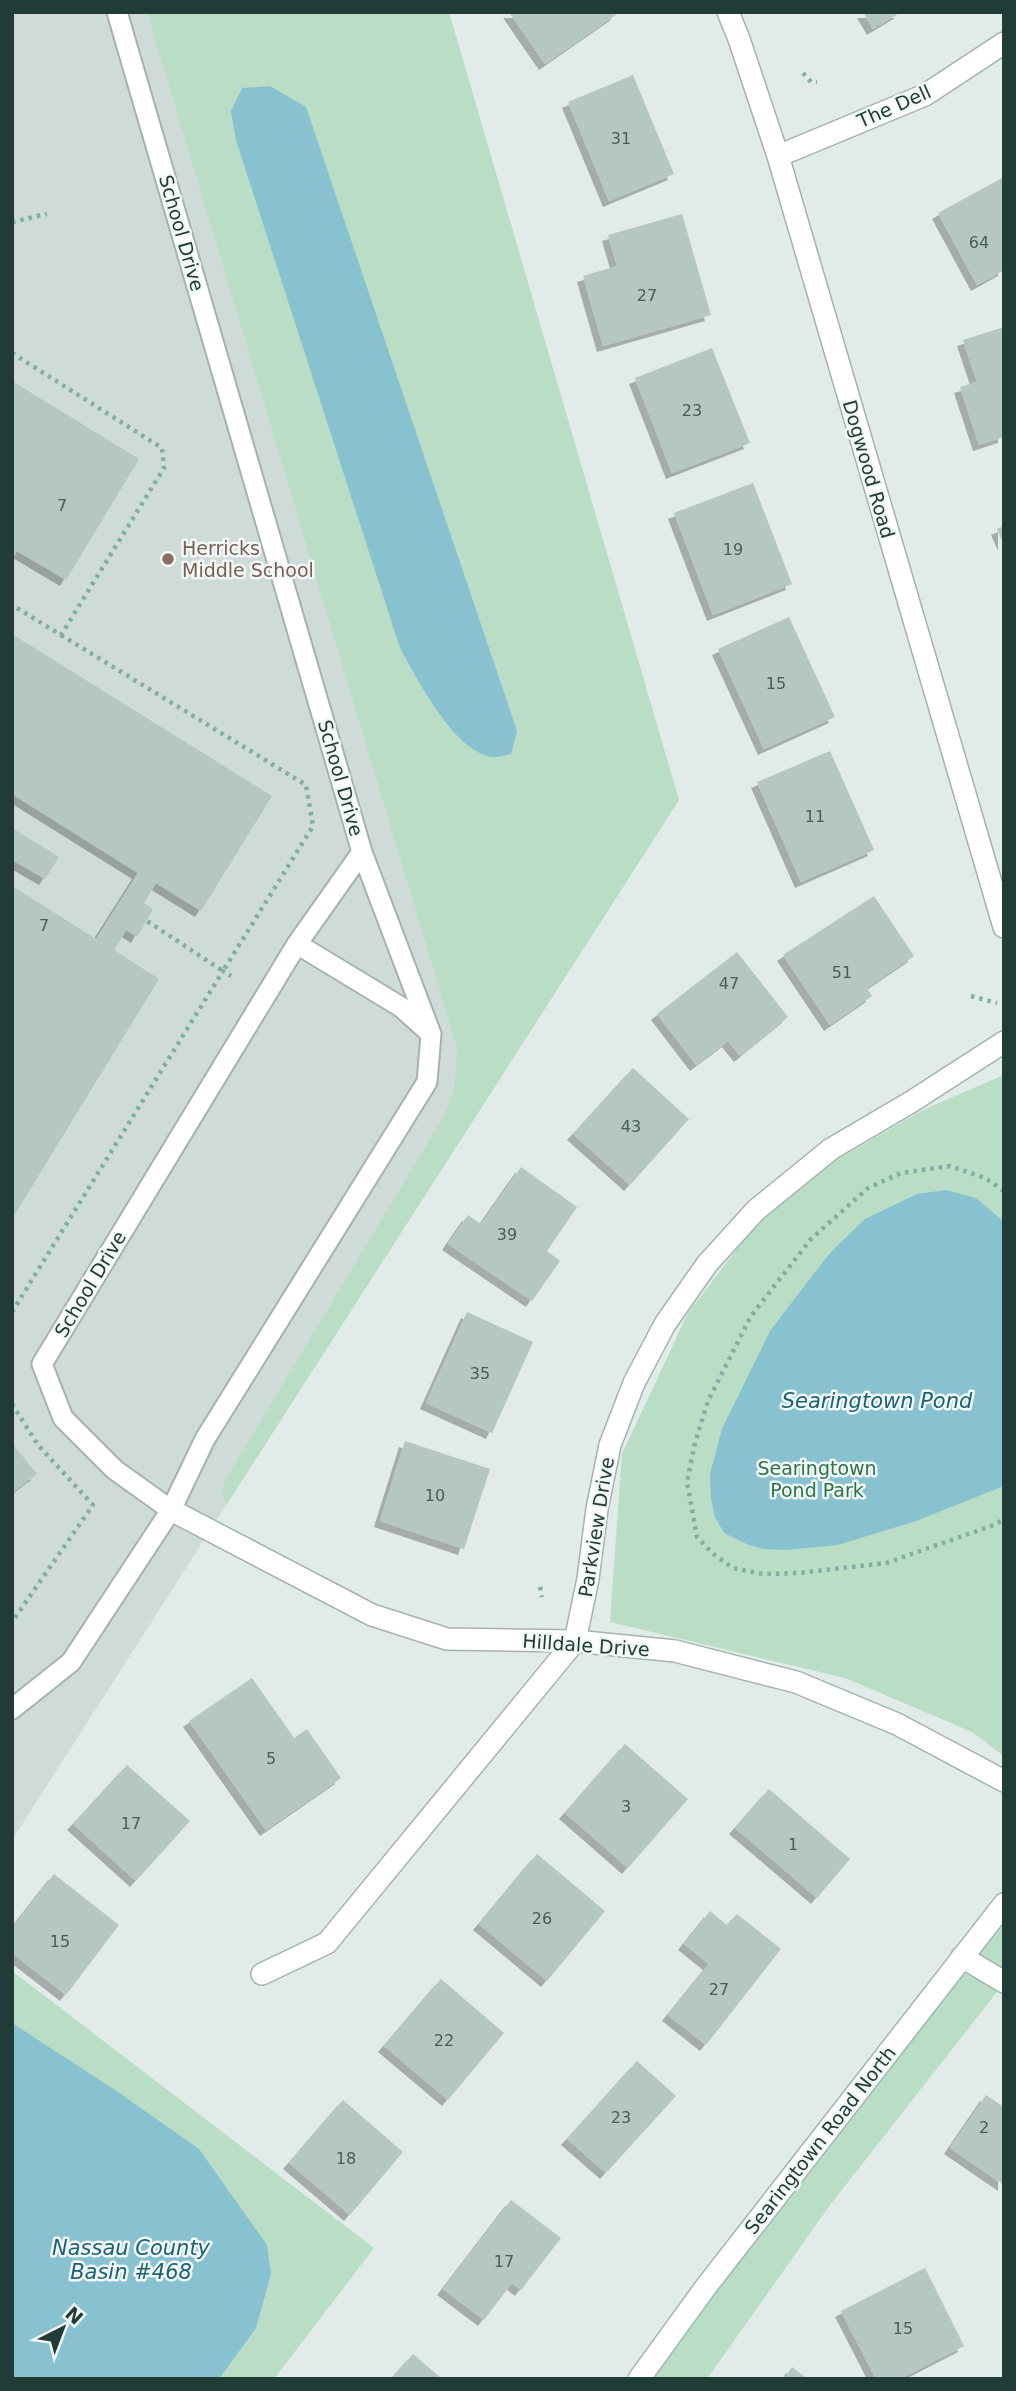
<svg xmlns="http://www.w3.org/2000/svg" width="1016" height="2391" font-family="'DejaVu Sans',sans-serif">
	<defs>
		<filter id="shadow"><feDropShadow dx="-6" dy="6" stdDeviation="0" flood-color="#0004"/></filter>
	</defs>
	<rect width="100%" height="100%" fill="#e1ebe7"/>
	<path fill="#cfdbd6" d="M12,12H165L482,1105L12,1840Z"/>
	<path fill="#b9ddc5" d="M147,12H449L679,800L227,1504L222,1495L224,1482L445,1114L455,1086L457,1047Z
		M1004,1075V1756L972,1732L845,1678L610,1622L622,1454L688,1313L757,1223L833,1162L925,1109Z
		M1004,1898V1983L830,2205L707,2379H634Z
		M12,1971L374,2248L274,2379H12Z"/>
	<path fill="#88c1d0" d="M270,86L306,107L517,731L511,754C506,755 500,757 495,757C456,756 417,678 400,648L236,140L231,111L242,88Z
		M946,1190L976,1198L1004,1222V1486L916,1521L838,1545L786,1550L764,1549L749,1545L724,1533L715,1517L711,1498L710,1474L722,1429L770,1331L812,1276L831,1252L865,1219L917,1194Z
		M12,2023L115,2090L199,2149L267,2245L271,2274L256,2328L219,2379H12Z"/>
	<path fill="#b6c6c0" filter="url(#shadow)" d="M509,12H616L617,14L545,64Z
		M863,12H901L873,29Z
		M633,75L674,174L609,201L568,102Z
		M1004,177V270L977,285L938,213Z
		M682,214L711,315L603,346L583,276L617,266L608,235Z
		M1004,327V437L979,445L960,387L977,382L963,340Z
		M712,348L750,443L672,473L635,378Z
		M12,381L139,459L66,580L17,551L12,559Z
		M753,483L792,584L713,615L674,513Z
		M1004,526V545L997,529Z
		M789,617L835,717L764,749L718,649Z
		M12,634L272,796L201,911L156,883L144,903L153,909L137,937L126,930L114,950L159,979L12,1219V886L96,939L138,873L12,794Z
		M830,751L874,850L801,882L757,782Z
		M12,828L59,857L45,879L12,860Z
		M874,896L914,956L867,988L872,996L830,1025L783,955Z
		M737,952L788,1017L740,1056L728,1041L696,1065L657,1014Z
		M633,1068L689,1119L630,1185L573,1134Z
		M521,1167L577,1207L547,1251L560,1261L532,1301L448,1244L468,1215L481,1224Z
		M467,1312L533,1342L492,1433L426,1403Z
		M405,1441L490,1469L464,1549L380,1521Z
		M12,1443L37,1474L12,1493Z
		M252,1678L294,1738L307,1729L341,1778L266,1830L189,1721Z
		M625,1744L688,1799L628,1868L565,1813Z
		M127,1765L190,1821L136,1881L73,1824Z
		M769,1789L850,1859L817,1898L735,1828Z
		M537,1854L605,1911L547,1981L479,1924Z
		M54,1874L119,1925L66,1995L12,1953V1928Z
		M710,1911L727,1925L737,1914L781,1949L706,2045L668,2015L709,1964L684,1944Z
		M441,1979L504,2033L448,2100L384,2046Z
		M637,2061L676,2096L606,2173L567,2139Z
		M986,2095L1004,2107V2185L950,2148Z
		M343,2100L403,2152L350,2215L289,2163Z
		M511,2200L561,2238L521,2290L512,2283L484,2320L443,2289Z
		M925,2268L964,2346L900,2379H876L841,2311Z
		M413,2354L442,2379H391Z
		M792,2367L808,2379H784Z"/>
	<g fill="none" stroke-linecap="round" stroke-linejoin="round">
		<defs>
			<path id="lane" d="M117,12L362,852L431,1034
				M171,1510L115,1470L63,1418L42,1364L297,944L362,852
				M12,1709L71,1662L171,1510L205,1439L427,1082L431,1034L401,1007L297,944"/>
			<path id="street" d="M728,12L739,39L778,156L1004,927
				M778,156L925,95L1004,43
				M171,1510L372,1615L447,1639L575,1641L675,1651L796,1682L897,1724L1004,1781
				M962,1957L1004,1982
				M262,1974L327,1943L575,1641L588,1579L597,1509L610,1445L634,1383L665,1324L707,1264L756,1210L831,1149L911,1102L1004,1042"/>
			<path id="secondary" d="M639,2379L705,2288L1004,1904"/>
		</defs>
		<use href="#lane" stroke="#a4b3ae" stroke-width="23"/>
		<use href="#street" stroke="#a4b3ae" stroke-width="24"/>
		<use href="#secondary" stroke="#9fb7b0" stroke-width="24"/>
		<path stroke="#81afa3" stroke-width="4.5" stroke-dasharray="3.5 5" stroke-linecap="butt" d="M803,73L811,82H817
			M12,222L47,214
			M12,353L162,448L164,468L61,635L12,605
			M61,635L306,785L313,826L223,971L147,921
			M971,996L997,1003
			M1004,1191L985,1178L950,1166L901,1173L868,1188L811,1239L751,1316L708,1401L695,1443L687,1482L697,1537L712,1553L733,1568L763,1574L799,1573L886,1563L994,1525L1004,1519
			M12,1312L223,971L231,976
			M12,1404L38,1445L93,1505L12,1622
			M540,1587L542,1597"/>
		<use href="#lane" stroke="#fff" stroke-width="19"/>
		<use href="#street" stroke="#fff" stroke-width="21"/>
		<use href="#secondary" stroke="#fff" stroke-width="21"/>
	</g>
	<circle fill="#8d6e63" stroke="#f1f8f5" stroke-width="2.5" cx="168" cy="559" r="7"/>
	<g text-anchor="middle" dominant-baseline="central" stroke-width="5" stroke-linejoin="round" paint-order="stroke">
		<g font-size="16" fill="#465e58">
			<text x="621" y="138">31</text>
			<text x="979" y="242">64</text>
			<text x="647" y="295">27</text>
			<text x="692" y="410">23</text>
			<text x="62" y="505">7</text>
			<text x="733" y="549">19</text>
			<text x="776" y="683">15</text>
			<text x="815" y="816">11</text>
			<text x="44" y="925">7</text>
			<text x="842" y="972">51</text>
			<text x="729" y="983">47</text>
			<text x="631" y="1126">43</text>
			<text x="507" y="1234">39</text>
			<text x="480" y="1373">35</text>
			<text x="435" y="1495">10</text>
			<text x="271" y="1758">5</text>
			<text x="626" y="1806">3</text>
			<text x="131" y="1823">17</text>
			<text x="793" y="1844">1</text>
			<text x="542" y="1918">26</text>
			<text x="60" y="1941">15</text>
			<text x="719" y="1989">27</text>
			<text x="444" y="2040">22</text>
			<text x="621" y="2117">23</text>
			<text x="984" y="2127">2</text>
			<text x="346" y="2158">18</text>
			<text x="504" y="2261">17</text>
			<text x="903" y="2328">15</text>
		</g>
		<g font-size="19" fill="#213c36" stroke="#f1f8f5">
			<text transform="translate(894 106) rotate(-24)">The Dell</text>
			<text transform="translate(182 233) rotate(74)">School Drive</text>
			<text transform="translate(869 469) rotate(74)">Dogwood Road</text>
			<text transform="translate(341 778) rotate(74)">School Drive</text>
			<text transform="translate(90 1284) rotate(-59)">School Drive</text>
			<text transform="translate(596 1527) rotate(-81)">Parkview Drive</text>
			<text transform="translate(586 1645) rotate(4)">Hilldale Drive</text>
			<text transform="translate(820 2140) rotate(-52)">Searingtown Road North</text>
		</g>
		<g font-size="19" fill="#785e54" stroke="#f1f8f5" text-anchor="start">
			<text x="182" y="548">Herricks<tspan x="182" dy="22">Middle School</tspan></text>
		</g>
		<g font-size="19" fill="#2c724c" stroke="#f1f8f5">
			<text x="817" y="1468">Searingtown<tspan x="817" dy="22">Pond Park</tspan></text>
		</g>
		<g font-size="21" font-style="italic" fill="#1c6277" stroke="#f1f8f5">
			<text x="877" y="1401">Searingtown Pond</text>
			<text x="131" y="2248">Nassau County<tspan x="131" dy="24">Basin #468</tspan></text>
		</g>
	</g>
	<rect width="1016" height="2391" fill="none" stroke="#213c36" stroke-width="28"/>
	<g transform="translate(63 2328) rotate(42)" stroke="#f1f8f5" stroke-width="5" paint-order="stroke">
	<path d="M0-5L12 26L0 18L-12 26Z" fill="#213c36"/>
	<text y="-10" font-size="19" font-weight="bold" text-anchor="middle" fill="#213c36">N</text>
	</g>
</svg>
